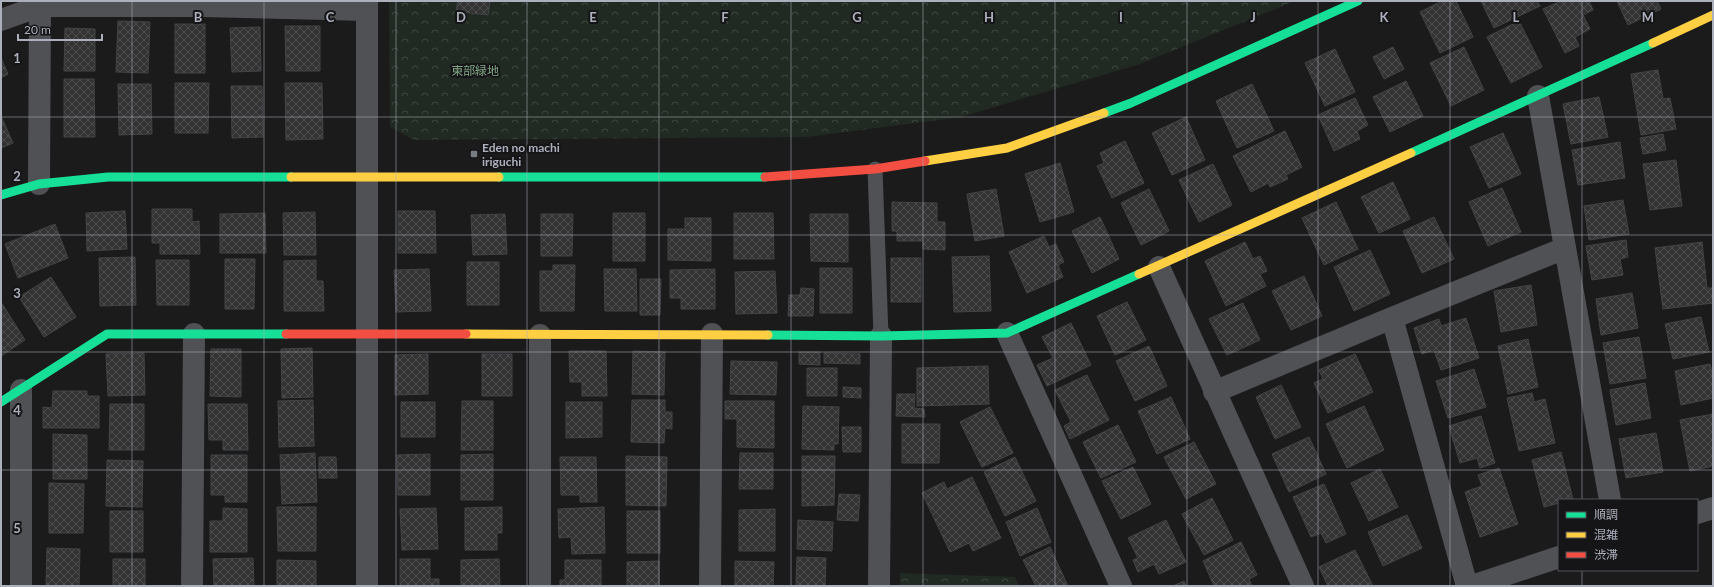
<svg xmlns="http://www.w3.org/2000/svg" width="1714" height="587" font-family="Lato,'Noto Sans JP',sans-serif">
	<defs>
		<pattern id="forest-crowns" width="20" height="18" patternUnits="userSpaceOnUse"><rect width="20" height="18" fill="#202922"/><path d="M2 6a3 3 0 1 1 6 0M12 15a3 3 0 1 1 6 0" fill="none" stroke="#3e4640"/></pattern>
		<pattern id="building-cross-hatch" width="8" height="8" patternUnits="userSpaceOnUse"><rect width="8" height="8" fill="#333"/><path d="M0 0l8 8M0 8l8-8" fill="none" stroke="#4e4e4f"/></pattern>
	</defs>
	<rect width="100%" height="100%" fill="#1b1b1b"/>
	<path fill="url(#forest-crowns)" d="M389,1H1295L1140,64L961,117L807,137L414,140L390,127Z
		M900,573L1015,577L1019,586H900Z"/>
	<path fill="url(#building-cross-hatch)" stroke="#434447" d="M458,1H490L488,15L456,11Z
		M1442,1H1456L1473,37L1440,53L1420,12Z
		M1481,1H1537L1540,6L1494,28Z
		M1561,1H1589L1593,10L1583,15L1590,29L1575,37L1579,46L1565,53L1543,9Z
		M1617,1H1657L1661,9L1628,25Z
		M118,21L150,22L148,73L116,72Z
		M1519,21L1542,67L1511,83L1487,37Z
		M175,24H205V73H175Z
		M285,26H320V71H286Z
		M260,27L261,71L232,72L230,28Z
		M65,28L95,29V71H64Z
		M1393,47L1404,69L1384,79L1373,57Z
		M1464,47L1484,90L1451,106L1430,63Z
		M1335,49L1355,92L1325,106L1305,63Z
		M1,58L8,74L1,78Z
		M1658,70L1663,99L1670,98L1676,129L1641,135L1631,74Z
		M64,79H94L95,137H64Z
		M1406,81L1423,116L1390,132L1373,97Z
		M175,83H209L208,133H175Z
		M285,83H322L323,139L286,140Z
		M118,84H151L152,134L119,135Z
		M1252,84L1274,131L1237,148L1216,101Z
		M231,86H262L263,137L232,138Z
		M1599,97L1608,137L1571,144L1563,104Z
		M1355,98L1368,125L1357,131L1360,139L1334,151L1318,115Z
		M1,116L13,143L1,148Z
		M1186,117L1205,160L1172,175L1152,133Z
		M1285,131L1302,167L1286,175L1288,179L1270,187L1268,183L1251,192L1233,156Z
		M1503,133L1521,174L1489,188L1470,147Z
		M1663,134L1666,150L1643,154L1640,138Z
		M1125,141L1144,183L1112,198L1097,166L1104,163L1100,153Z
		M1620,142L1625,178L1578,185L1572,150Z
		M1676,160L1682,206L1650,210L1643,164Z
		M1060,163L1074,212L1040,222L1025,174Z
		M1213,164L1232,205L1199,222L1179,180Z
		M1393,182L1410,219L1379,233L1361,197Z
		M1502,188L1521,232L1488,246L1469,202Z
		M996,189L1004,236L975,241L967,194Z
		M1149,189L1169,231L1141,245L1121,203Z
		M1623,200L1629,234L1589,240L1584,206Z
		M892,202L937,203V222H945V250L923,249V241H897V231H892Z
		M1336,202L1358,249L1324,265L1302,218Z
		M152,209H192V222L199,221L200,254H160V243H152Z
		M125,211L127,249L87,251L86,213Z
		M398,211H435L436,253H398Z
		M315,212L316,255H284L283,213Z
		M265,213L266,253H220V214Z
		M613,213H645V261H613Z
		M734,213H773L774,259H734Z
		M505,214L507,254L473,255L471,215Z
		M541,214H573L572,256H541Z
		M810,214H848V262L811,261Z
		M1100,217L1119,259L1092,273L1072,231Z
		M1434,217L1454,259L1422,273L1403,231Z
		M685,218H711V261L668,260V229H685Z
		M55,224L68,258L18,278L5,244Z
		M1044,236L1049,247L1056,244L1064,262L1058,265L1063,277L1027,293L1009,252Z
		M1626,240L1628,257L1620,259L1623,275L1592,280L1586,246Z
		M1245,242L1253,259L1260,256L1267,271L1260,274L1266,286L1226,306L1205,261Z
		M1702,242L1707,288H1713V303L1663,309L1655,248Z
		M1370,250L1390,294L1354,311L1334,267Z
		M989,256L991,311L954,312L952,257Z
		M135,257L136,305L100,306L99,258Z
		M891,258H921V302H891Z
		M225,259H255L254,309H225Z
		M156,260H189V305H157Z
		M316,260V281H323L324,311H284V261Z
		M467,262H499V305H467Z
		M553,265H575L574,311H540V271H553Z
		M820,268H852V313H820Z
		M429,269L431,311L396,312L394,270Z
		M604,269H636L637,311H605Z
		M715,269V309H681V298H670V270Z
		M775,271L777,313L736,314L735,272Z
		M1304,276L1322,316L1291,330L1272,291Z
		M51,277L76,317L44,337L19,297Z
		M640,279H661L660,315H640Z
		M1531,285L1537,325L1501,332L1494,291Z
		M801,288L814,289L813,316H788L789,295H800Z
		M1632,293L1638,328L1601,335L1596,299Z
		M1,302L25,340L1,356Z
		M1127,302L1146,340L1115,355L1097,316Z
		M1243,303L1260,340L1227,355L1209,319Z
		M1701,317L1709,352L1673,359L1665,324Z
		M1466,318L1479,358L1441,370L1434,350L1422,354L1414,328L1439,319L1441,326Z
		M1071,323L1091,365L1047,386L1037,365L1053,358L1042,337Z
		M1639,337L1646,378L1610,384L1603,343Z
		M1528,339L1538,387L1508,394L1498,346Z
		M1149,346L1167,386L1135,401L1116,361Z
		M312,348L313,397L282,398L281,349Z
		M211,349H241V397L210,396Z
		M569,351H606L607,396H582V382H570Z
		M633,351L665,352L664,395L632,394Z
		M799,352H820V365L799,364Z
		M144,353L145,395L108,396L106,354Z
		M824,353L860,354V364L824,363Z
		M428,354V394L395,395V355Z
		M482,354H512V396H482Z
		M1355,354L1373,392L1328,413L1314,383L1323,379L1319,370Z
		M731,361L777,362L776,395L730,394Z
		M1710,364L1713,378V398L1681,405L1675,371Z
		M988,366L989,404L917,406V368Z
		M807,368H837V396H807Z
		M1474,369L1486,407L1448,418L1436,381Z
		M1087,375L1109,420L1070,439L1064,426L1071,422L1055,390Z
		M1645,383L1651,418L1616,425L1610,390Z
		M1281,385L1301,427L1275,439L1256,397Z
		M843,387L861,388V398L843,397Z
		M53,391H87V396H99V428H43V407L52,408Z
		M1532,393L1534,402L1545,399L1555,443L1519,451L1507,398Z
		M897,394H915L914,408L924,409L925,417L896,416Z
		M1171,397L1190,439L1157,454L1138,411Z
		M313,400L314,446L279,447L278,401Z
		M632,400H665V412H672V429L665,428L664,443L631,442Z
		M462,401H493V450H461Z
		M725,401H774V448L737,447V419H725Z
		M401,402H435V437H401Z
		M566,402H602V437L566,438Z
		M110,404H144V450H109Z
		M208,404H247L248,450H223V440H209Z
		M803,406L839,407L838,444H834V450L802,449Z
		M1364,406L1384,450L1347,468L1326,424Z
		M990,407L1013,453L982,467L960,422Z
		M1713,414V466L1690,471L1680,420Z
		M1481,416L1495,463L1480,468L1477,458L1460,463L1449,426Z
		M902,424H940L939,463H902Z
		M1118,425L1136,462L1101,478L1083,442Z
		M842,427H861V452H843Z
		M1656,433L1663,472L1626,478L1619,439Z
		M53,434L87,435V479H53Z
		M1309,437L1326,474L1289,492L1272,454Z
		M1194,442L1216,484L1186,499L1164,457Z
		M1561,452L1573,499L1559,500V503L1544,507L1532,460Z
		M315,453L317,502L282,504L280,455Z
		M740,453H773V489H739Z
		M430,454V495H398L397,455Z
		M493,454V500H461V455Z
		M211,455H247V502H225V495H211Z
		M626,456L667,457L666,506L626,505Z
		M802,456H835L834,505L802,506Z
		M319,457H336L337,478H319Z
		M560,457H596L597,502H580V495H561Z
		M1015,457L1036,501L1005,516L984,472Z
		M107,460L143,461L142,507L106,506Z
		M1133,467L1151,504L1121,519L1102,481Z
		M1499,468L1518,524L1480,537L1465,492L1482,486L1478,475Z
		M1380,469L1398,507L1369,521L1351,483Z
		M972,477L1001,538L973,551L969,543L950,552L922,493L944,482L947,489Z
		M49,483L84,484L83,533H49Z
		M1324,484L1346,534L1326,543L1321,533L1311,537L1293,497Z
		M839,494L860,495L858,521L837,520Z
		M1212,498L1233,540L1204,555L1182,514Z
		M277,507H316V551H278Z
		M502,507V533H497V550H465V508Z
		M604,507L605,553L572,554L571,537L559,538L558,509Z
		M223,508L247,509V552H210V521H223Z
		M436,508L438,549L402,550L400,509Z
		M1037,508L1051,542L1020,556L1006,522Z
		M775,509V551H739V510Z
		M110,511H143V552H110Z
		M627,511H660V553H627Z
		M1407,515L1422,548L1383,566L1368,532Z
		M798,520L833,522L832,551L797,549Z
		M1166,520L1186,562L1159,574L1154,564L1138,572L1133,560L1138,558L1128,538Z
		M1241,542L1257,575L1249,579L1252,586H1214L1203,561Z
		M1050,547L1068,586H1036L1023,560Z
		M47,548L80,549L79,586H46Z
		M1355,550L1373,586H1328L1319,567Z
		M797,557L826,558L825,586H796Z
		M253,558L254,586H214L213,559Z
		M113,559H145V586H113Z
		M400,559H430V579H439V586H400Z
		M499,559L500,586H461V560Z
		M277,560L316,561V586H277Z
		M565,560H601V586H560V580H565Z
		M659,561V586H627V562Z
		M735,561L774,562L773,586H735Z
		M1184,581L1186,586H1173Z"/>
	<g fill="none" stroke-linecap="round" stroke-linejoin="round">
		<path stroke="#505155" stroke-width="15" d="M875,169L881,336"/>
		<path stroke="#505155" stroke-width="22" d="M367,1V586
			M1,20L40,6H203L367,10
			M1538,96L1610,500
			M39,184L40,1
			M1159,267L1303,586
			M1392,318L1467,586
			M1007,333L1121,586
			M540,335V586
			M21,390V586
			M1214,392L1392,318L1565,248
			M1697,513L1713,508
			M192,586L194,334
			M710,586L712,334
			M879,586L881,336
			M1472,586L1559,557"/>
		<path stroke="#16e098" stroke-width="9" d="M1104,113L1131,103L1358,1
			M1411,153L1653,43
			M499,177H765
			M1,195L39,184L108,177H291
			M768,335L881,336L1007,333L1139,274
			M1,402L107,334H286"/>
		<path stroke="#ffcf43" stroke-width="9" d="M1653,43L1713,15
			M925,161L1007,148L1104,113
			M291,177H499
			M1139,274L1411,153
			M466,334L768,335"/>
		<path stroke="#f24e42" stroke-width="9" d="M765,177L875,169L925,161
			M286,334H466"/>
	</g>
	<path fill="none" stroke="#acafbc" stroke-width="1" stroke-opacity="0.55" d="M132,1V586M264,1V586M396,1V586M527,1V586M659,1V586M791,1V586M923,1V586M1055,1V586M1187,1V586M1318,1V586M1450,1V586M1582,1V500M1,117H1713M1,235H1713M1,352H1713M1,470H1713M1582,570V586"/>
	<rect fill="#797b84" stroke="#151517" stroke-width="1.5" x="470" y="150" width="8" height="8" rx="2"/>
	<g text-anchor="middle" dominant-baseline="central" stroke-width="4" stroke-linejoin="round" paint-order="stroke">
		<g font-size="12" fill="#82a787" stroke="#151517">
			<text x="475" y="70">東部緑地</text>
		</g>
		<g font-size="12" font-weight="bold" fill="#acafbc" stroke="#151517" text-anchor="start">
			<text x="482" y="147">Eden no machi<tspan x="482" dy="14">iriguchi</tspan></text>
		</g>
	</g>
	<g font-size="13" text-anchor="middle" font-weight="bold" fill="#acafbc" stroke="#151517" stroke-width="4" stroke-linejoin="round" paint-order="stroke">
		<text x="198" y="22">B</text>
		<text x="330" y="22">C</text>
		<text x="461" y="22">D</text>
		<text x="593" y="22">E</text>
		<text x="725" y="22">F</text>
		<text x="857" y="22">G</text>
		<text x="989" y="22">H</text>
		<text x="1121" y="22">I</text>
		<text x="1253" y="22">J</text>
		<text x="1384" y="22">K</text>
		<text x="1516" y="22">L</text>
		<text x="1648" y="22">M</text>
		<text x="17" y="63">1</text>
		<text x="17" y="181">2</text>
		<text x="17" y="298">3</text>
		<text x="17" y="415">4</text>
		<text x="17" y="533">5</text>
	</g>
	<rect width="1714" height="587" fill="none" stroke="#acafbc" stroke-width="4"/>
	<rect x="1558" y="499" width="140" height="72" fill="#151517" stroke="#515359"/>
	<rect x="1566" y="512" width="20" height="6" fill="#16e098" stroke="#515359"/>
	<text x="1594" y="519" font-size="12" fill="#acafbc">順調</text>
	<rect x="1566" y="532" width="20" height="6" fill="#ffcf43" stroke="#515359"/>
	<text x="1594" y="539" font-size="12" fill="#acafbc">混雑</text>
	<rect x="1566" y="552" width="20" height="6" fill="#f24e42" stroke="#515359"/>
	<text x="1594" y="559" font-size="12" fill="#acafbc">渋滞</text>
	<path d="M18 34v6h84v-6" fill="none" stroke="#acafbc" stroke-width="2"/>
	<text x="24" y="34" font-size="12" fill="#acafbc" stroke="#151517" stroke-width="3" paint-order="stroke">20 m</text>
</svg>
